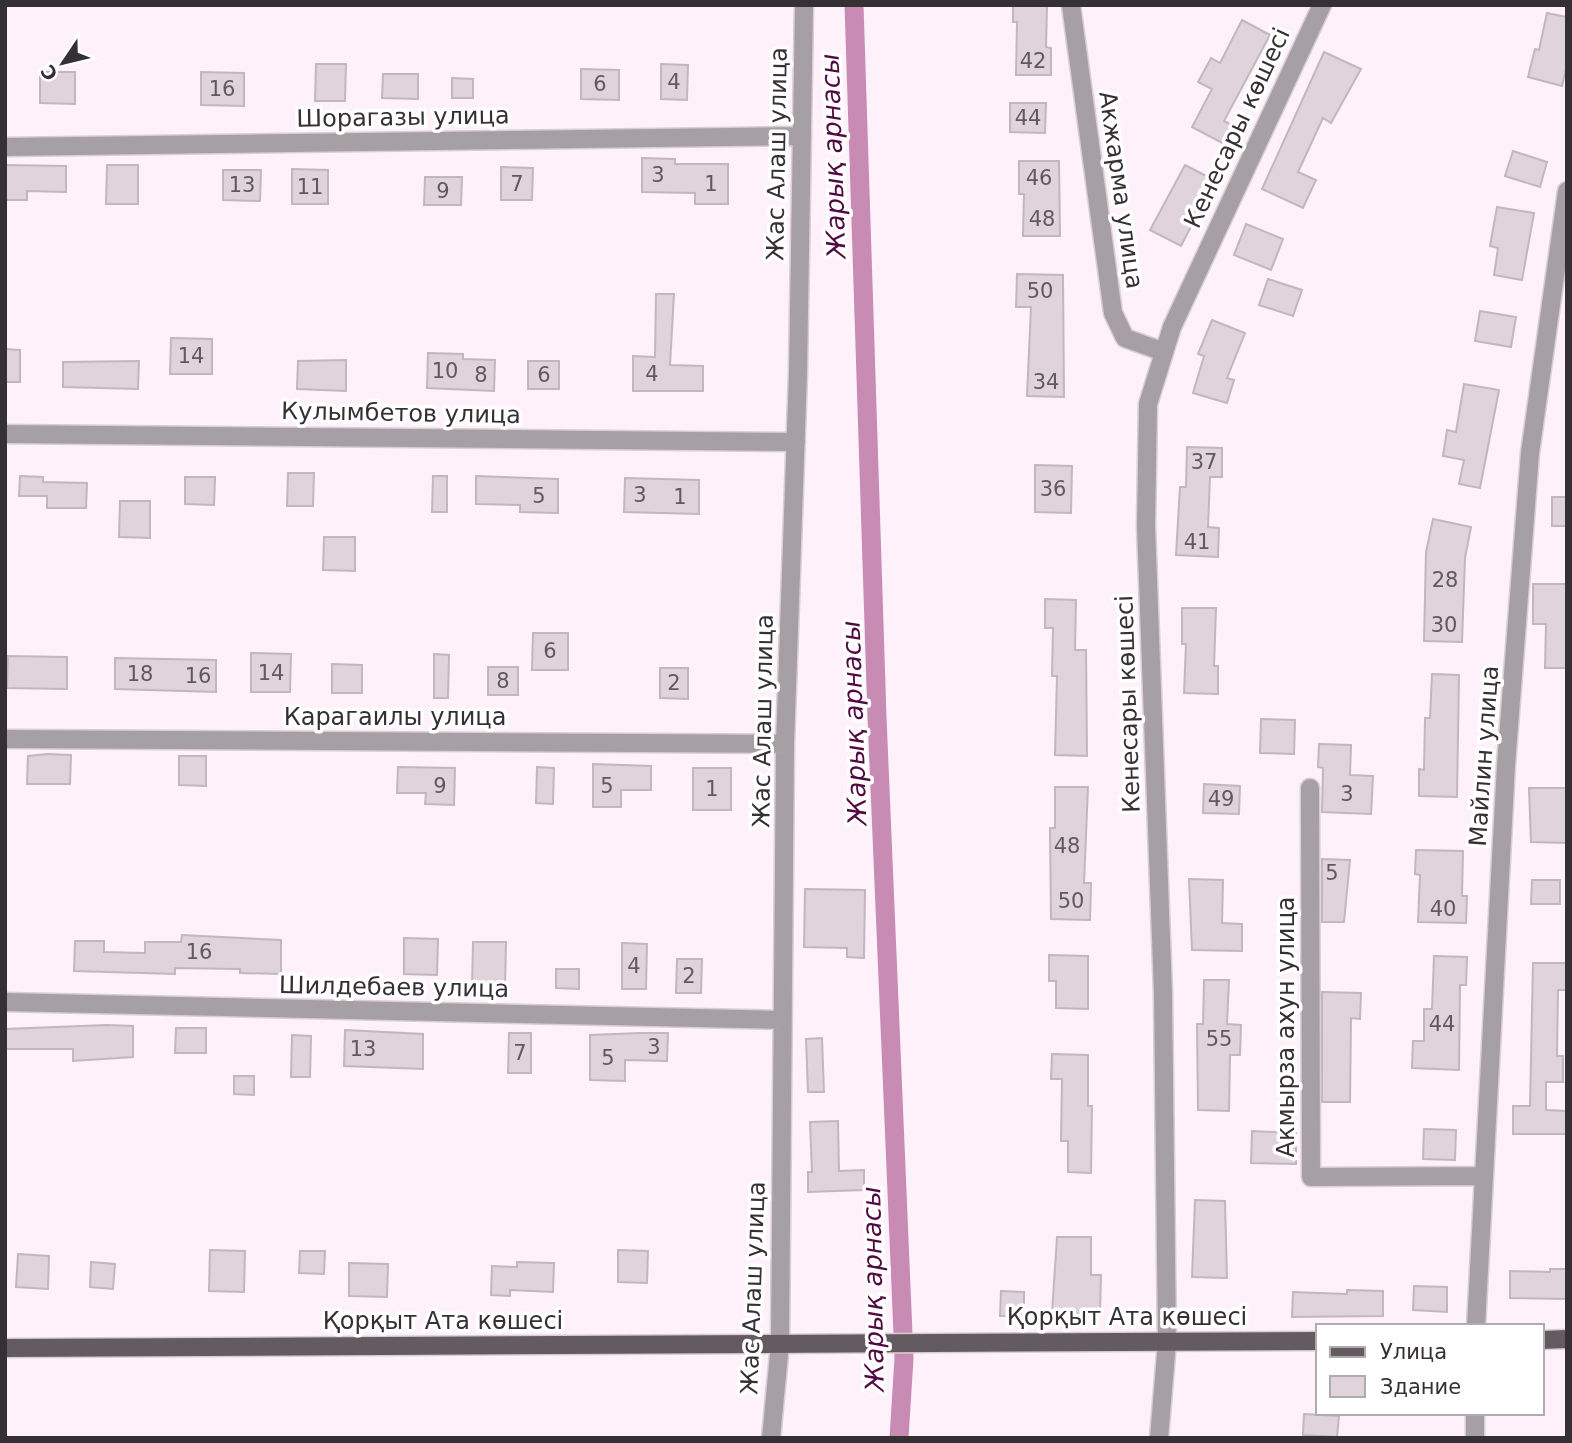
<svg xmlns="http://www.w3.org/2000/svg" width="1572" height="1443" font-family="'DejaVu Sans',sans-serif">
	<rect width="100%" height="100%" fill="#fef1f9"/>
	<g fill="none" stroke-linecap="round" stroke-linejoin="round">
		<path stroke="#c88bb4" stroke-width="19" d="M854,5L877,717L904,1358L899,1438"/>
	</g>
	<path fill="#e0d3db" stroke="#c3b6be" stroke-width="2" d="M1013,5H1047L1046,47L1051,48V75H1016L1017,22H1013Z
		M1547,13L1567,17V65L1562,86L1528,77L1535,49L1539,50Z
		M1242,20L1270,35L1224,121L1234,126L1224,144L1192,127L1212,89L1198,82L1211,58L1220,63Z
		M1324,52L1361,69L1331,123L1323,118L1298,172L1316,180L1303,208L1262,189Z
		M316,64H346L345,101H315Z
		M661,64L688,65L687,100L661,99Z
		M581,69L619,70V100L581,99Z
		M40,72H75V104L40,103Z
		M201,72L244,73V106L201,105Z
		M383,74H418V99L382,98Z
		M452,78L473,79V98H452Z
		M1010,103H1046L1045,133L1010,132Z
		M1513,151L1547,162L1540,187L1505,176Z
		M642,158L675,159V164H728V204H695V193L642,192Z
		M1019,161H1059L1060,236H1023L1024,194H1019Z
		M5,165L66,166V192L27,191V200H5Z
		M107,165H138V204H106Z
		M1185,165L1212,179L1190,221L1193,223L1181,246L1150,230Z
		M501,167L533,168L532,200H501Z
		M292,169L328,170V204H292Z
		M223,170H261L260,201L223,200Z
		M425,177H462L461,205H424Z
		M1497,207L1534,213L1522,280L1494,275L1498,248L1490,246Z
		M1246,224L1283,239L1271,270L1234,255Z
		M1017,274L1063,275L1064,397L1027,396L1031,307H1016Z
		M1268,279L1302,290L1293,316L1259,305Z
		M656,294H674L670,365L703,366V391H633V356L655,357Z
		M1480,311L1516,317L1511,347L1475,341Z
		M1212,320L1245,333L1227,378L1234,380L1227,403L1193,393L1204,356L1198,354Z
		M171,338L212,339V374H170Z
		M5,349L20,350V382H5Z
		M428,353L463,354V359L495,360L494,391L427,388Z
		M346,360V391L297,389L298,361Z
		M139,361L138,389L63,387V362Z
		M528,361H559V389H528Z
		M1464,384L1499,390L1480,488L1459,484L1464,460L1443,456L1447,430L1456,432Z
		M1187,447L1222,448V477H1210L1208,527L1219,528L1218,557L1176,555L1180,487H1186Z
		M1035,465L1072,466L1071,513L1035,512Z
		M288,473H314L313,506H287Z
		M20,476L43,477V482L87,483L86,508H47V496H19Z
		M433,476H447V512H432Z
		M476,476L558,479V513L520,512V505L476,504Z
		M185,477H215L214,505L185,504Z
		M625,478L699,480V514L624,512Z
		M1552,497H1567V526H1552Z
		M120,501H150V538L119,537Z
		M1433,519L1471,527L1465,558L1462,642L1424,641L1426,552Z
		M324,537H355V571L323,570Z
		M1533,584H1567V668H1545L1546,624H1533Z
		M1045,599L1076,600L1075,650H1086L1087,756L1055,755L1057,676H1052L1053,628H1045Z
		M1182,608H1216L1214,666H1218V694L1184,693L1186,644H1182Z
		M533,633H568V670H532Z
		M251,653L291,654L290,692H251Z
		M434,654L449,655L448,698H434Z
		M8,656L67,657V689L7,688Z
		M115,658L216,660V692L115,689Z
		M332,664L362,665V693H332Z
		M488,667H518V695H488Z
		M660,668H688V699L660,698Z
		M1432,674L1459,675L1457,797L1419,796V769L1424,770L1425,718H1430Z
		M1261,719L1295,720L1294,754L1260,753Z
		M1319,744L1351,745L1350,775L1373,776L1371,814L1322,812L1323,768L1318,767Z
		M47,754L71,755L70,784H27L28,756Z
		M179,756H206V786L179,785Z
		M593,764L651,766V790H621V807H593Z
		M398,767L455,768L454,805L425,804L426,793H397Z
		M537,767L554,768L553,804L536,803Z
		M693,768H731V810H693Z
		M1204,784L1240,786L1239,814L1203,813Z
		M1055,787H1088L1084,883H1091L1090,920L1051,919L1050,828H1055Z
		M1529,788H1567V843L1531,842Z
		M1416,850L1463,851L1462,896H1467L1466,923L1418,922L1420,875L1415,874Z
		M1322,859L1350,860L1344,922H1322Z
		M1189,879L1223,880L1222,923L1242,924V951L1192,950Z
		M1532,880H1560V904H1531Z
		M805,889L865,890L864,958L847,957V948L804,947Z
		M182,935L281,940V974L240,973V969L175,968V974L74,971L75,941H104V952L145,953V942H181Z
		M404,938L438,939L437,975L404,974Z
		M473,942H506L505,988H472Z
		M622,943L647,944L646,989H622Z
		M1049,955L1088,956V1009L1056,1008V981H1049Z
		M1434,956L1467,957L1466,985H1460L1459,1070L1412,1068L1413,1041H1424V1009H1432Z
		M677,959H702L701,993H676Z
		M1533,963H1567V990H1558L1557,1056H1563V1082H1546V1110L1567,1111V1134H1513V1106H1530Z
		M556,969H579V989L556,988Z
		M1204,980H1229L1227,1024L1241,1025L1240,1055H1230L1229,1111L1198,1110L1197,1024H1203Z
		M1322,992L1361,993L1360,1019L1351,1018L1350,1102H1322Z
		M107,1025L133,1026V1057L73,1061V1049H5V1029Z
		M176,1028H206V1053H175Z
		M345,1030L423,1034V1069L344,1066Z
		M509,1033H531V1073H508Z
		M641,1033H668L667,1061L625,1060V1081L590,1080V1035Z
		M292,1035L311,1036L310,1077H291Z
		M822,1038L824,1092H808L806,1039Z
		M1052,1054L1088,1055V1106H1092L1091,1173L1068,1172V1141H1061L1062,1079H1051Z
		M234,1076H254V1095L234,1094Z
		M838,1121L839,1171L864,1170V1190L808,1192V1172H812L810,1122Z
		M1424,1129L1456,1130L1455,1160L1423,1159Z
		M1252,1131L1296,1133V1164L1251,1163Z
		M1195,1200L1225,1201L1227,1278L1192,1277Z
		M1057,1237H1091V1275H1101L1100,1314L1052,1313Z
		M210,1250L245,1251L244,1292L209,1291Z
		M618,1250L648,1251L647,1283L618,1282Z
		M300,1251H325L324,1274L299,1273Z
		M18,1254L49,1256L48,1289L16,1287Z
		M91,1262L115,1264L113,1289L90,1287Z
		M517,1262L554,1263L553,1292L510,1290V1296L491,1295L492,1266L517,1267Z
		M349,1263L388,1264L387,1297L349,1296Z
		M1550,1269H1567V1299L1510,1298V1271L1550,1272Z
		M1414,1286L1447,1287V1312L1413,1310Z
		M1347,1290L1383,1291V1316L1292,1317L1293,1292L1347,1294Z
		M1001,1291L1024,1292V1316H1000Z
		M1304,1414L1339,1416L1337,1437L1303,1435Z"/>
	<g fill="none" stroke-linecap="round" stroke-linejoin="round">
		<defs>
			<path id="minor" d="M1071,5L1113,313L1125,338L1164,352
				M5,147L802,136
				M5,434L796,442
				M5,739L785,744
				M1310,788L1311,1177L1484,1176
				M5,1002L782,1020
				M1476,1326L1506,765L1530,453L1567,191
				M771,1438L780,1344L785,744L798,373L804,5
				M1159,1438L1167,1342L1163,993L1146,526L1148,404L1172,327L1322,5
				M1475,1438V1413"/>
			<path id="major" d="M1542,1340L1567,1339
				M5,1348L1318,1341"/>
		</defs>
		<use href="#minor" stroke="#daced5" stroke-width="21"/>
		<use href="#major" stroke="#daced5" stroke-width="21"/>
		<use href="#minor" stroke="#a6a0a4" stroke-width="18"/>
		<use href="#major" stroke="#645b61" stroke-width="18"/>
	</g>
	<g text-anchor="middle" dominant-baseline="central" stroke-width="7" stroke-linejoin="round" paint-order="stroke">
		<g font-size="21" fill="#60595d">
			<text x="1033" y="61">42</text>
			<text x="674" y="82">4</text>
			<text x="600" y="84">6</text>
			<text x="222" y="89">16</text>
			<text x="1028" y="118">44</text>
			<text x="658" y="175">3</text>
			<text x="1039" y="178">46</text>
			<text x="517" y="184">7</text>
			<text x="711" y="184">1</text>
			<text x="242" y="185">13</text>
			<text x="310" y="187">11</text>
			<text x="443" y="191">9</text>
			<text x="1042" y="219">48</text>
			<text x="1040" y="291">50</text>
			<text x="191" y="356">14</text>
			<text x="445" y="371">10</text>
			<text x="652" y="374">4</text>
			<text x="481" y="375">8</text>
			<text x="544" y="375">6</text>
			<text x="1046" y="382">34</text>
			<text x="1204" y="462">37</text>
			<text x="1053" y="489">36</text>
			<text x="640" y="495">3</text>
			<text x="539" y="496">5</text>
			<text x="680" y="497">1</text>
			<text x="1197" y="542">41</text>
			<text x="1445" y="580">28</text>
			<text x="1444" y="625">30</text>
			<text x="550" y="651">6</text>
			<text x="271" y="673">14</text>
			<text x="140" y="674">18</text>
			<text x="198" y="676">16</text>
			<text x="503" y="681">8</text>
			<text x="674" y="683">2</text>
			<text x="440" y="786">9</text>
			<text x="607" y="786">5</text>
			<text x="712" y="789">1</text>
			<text x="1347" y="794">3</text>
			<text x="1221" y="799">49</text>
			<text x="1067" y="846">48</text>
			<text x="1332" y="873">5</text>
			<text x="1071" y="901">50</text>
			<text x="1443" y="909">40</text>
			<text x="199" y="952">16</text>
			<text x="634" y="966">4</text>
			<text x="689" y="976">2</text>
			<text x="1442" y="1024">44</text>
			<text x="1219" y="1039">55</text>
			<text x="654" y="1047">3</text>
			<text x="363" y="1049">13</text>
			<text x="520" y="1053">7</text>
			<text x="608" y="1058">5</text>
		</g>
		<g font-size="24" fill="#353033" stroke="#fff">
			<text transform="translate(403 117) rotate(-1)">Шорагазы улица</text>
			<text transform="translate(1237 128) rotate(-65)">Кенесары көшесі</text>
			<text transform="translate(777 154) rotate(-89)">Жас Алаш улица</text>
			<text transform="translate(1121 190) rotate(82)">Акжарма улица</text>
			<text transform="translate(401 413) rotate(1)">Кулымбетов улица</text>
			<text transform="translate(1128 704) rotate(-92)">Кенесары көшесі</text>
			<text x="395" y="717">Карагаилы улица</text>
			<text transform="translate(763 721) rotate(-89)">Жас Алаш улица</text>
			<text transform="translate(1484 756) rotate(-86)">Майлин улица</text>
			<text transform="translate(394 987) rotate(1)">Шилдебаев улица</text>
			<text transform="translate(1286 1027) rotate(-90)">Акмырза ахун улица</text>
			<text transform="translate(753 1288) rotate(-88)">Жас Алаш улица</text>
			<text x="1127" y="1317">Қорқыт Ата көшесі</text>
			<text x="443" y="1321">Қорқыт Ата көшесі</text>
		</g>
		<g font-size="26" font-style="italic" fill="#520941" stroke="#fff">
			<text transform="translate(833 156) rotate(-92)">Жарық арнасы</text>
			<text transform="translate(854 723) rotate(-92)">Жарық арнасы</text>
			<text transform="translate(873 1289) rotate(-91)">Жарық арнасы</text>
		</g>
	</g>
	<rect width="1572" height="1443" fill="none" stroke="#353033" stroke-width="14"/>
	<rect x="1316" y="1324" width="228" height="91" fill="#ffffff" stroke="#aeacad" stroke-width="2"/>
	<rect x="1330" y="1347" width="35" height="10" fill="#645b61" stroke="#aeacad" stroke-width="2"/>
	<text x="1380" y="1359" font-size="21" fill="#353033">Улица</text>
	<rect x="1330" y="1376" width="35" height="21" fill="#e0d3db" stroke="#aeacad" stroke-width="2"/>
	<text x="1380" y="1394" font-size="21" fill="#353033">Здание</text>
	<g transform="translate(63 63) rotate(235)" stroke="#ffffff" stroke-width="5" paint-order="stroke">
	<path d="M0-5L12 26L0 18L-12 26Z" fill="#353033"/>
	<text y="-10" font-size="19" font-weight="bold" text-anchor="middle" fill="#353033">С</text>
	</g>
</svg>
